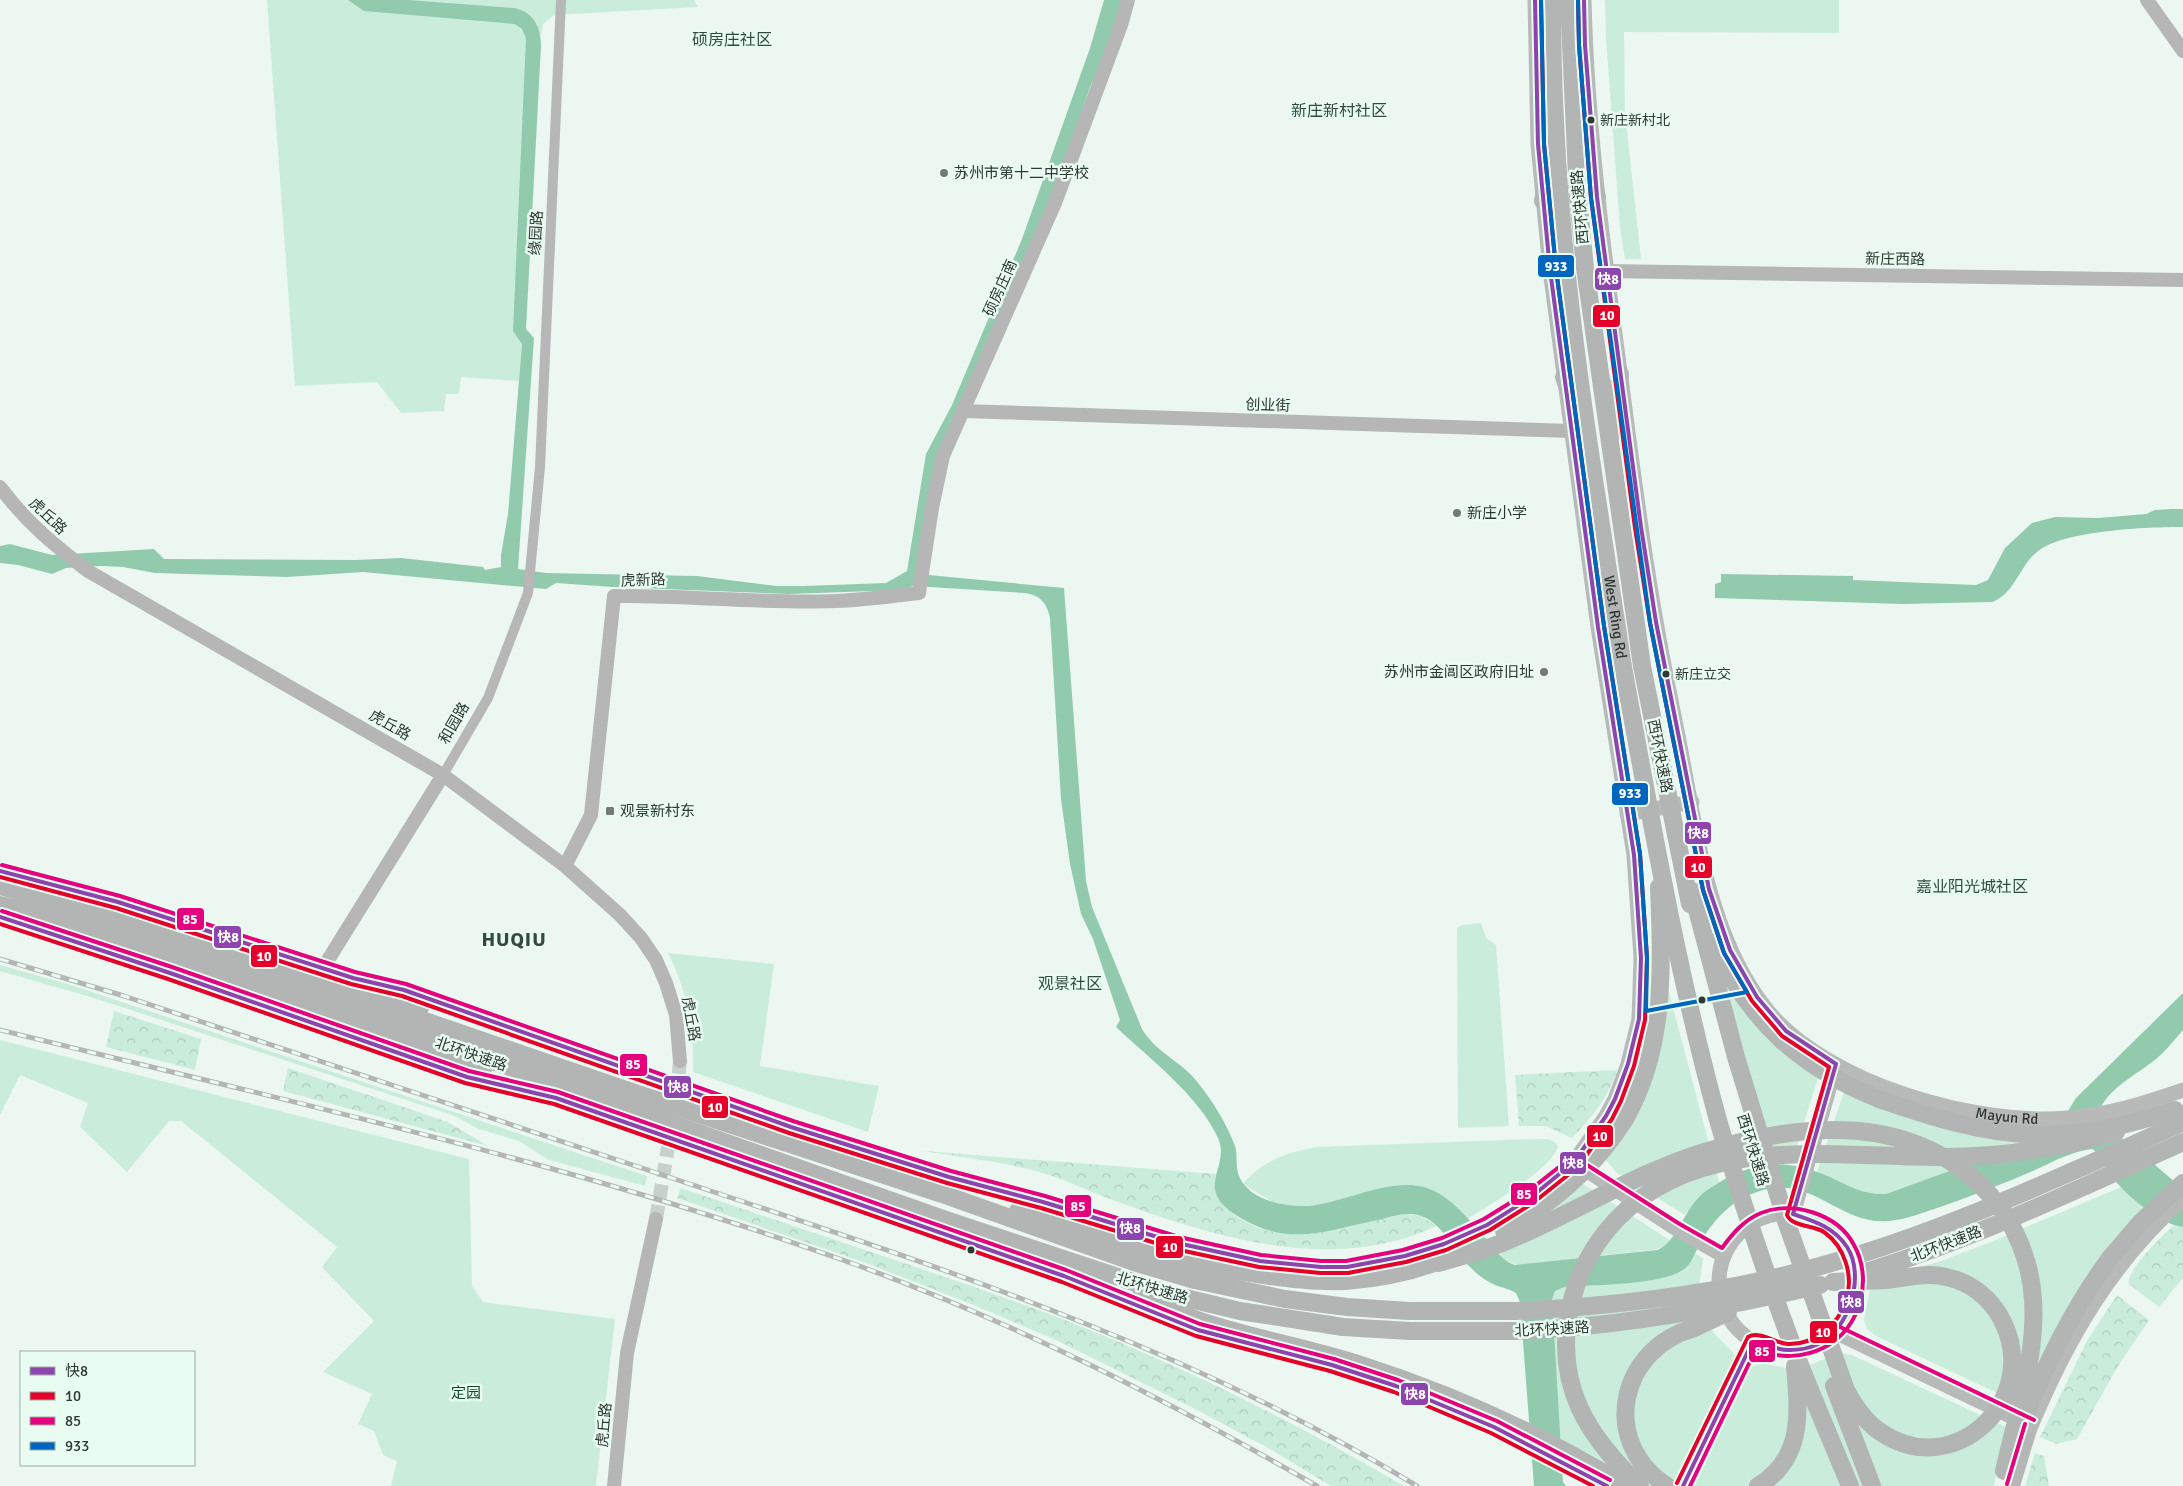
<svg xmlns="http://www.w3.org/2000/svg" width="2183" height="1486" font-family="Signika,'Noto Sans SC',sans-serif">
	<defs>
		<pattern id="forest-crowns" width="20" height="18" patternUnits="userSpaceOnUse" patternTransform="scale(1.25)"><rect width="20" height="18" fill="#caeddb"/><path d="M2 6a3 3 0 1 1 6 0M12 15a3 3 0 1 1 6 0" fill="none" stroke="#aeccbc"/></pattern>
	</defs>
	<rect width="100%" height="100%" fill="#ecf7f2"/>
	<path fill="#caeddb" d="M267,0H694L698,7L554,15L543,24L541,35L526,38L522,344L519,381L461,377L459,394H446L444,411L401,413L377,382L295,386Z
		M1605,0H1839V33L1624,32L1625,113L1641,259H1625L1620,227L1606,38Z
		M1481,923L1486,938L1496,945L1509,1126L1458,1128L1457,928L1462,925Z
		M668,953L774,964L760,1066L879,1086L868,1132L693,1072C694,1028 688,994 668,953Z
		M0,965L71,985L647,1176L645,1186L549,1160L519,1141L479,1129L452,1115L94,998L0,971Z
		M1713,967C1747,1015 1769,1044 1818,1078L1791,1164L1770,1163Z
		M1665,977L1719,1182L1704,1192L1685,1215L1617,1173L1605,1159L1622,1130Z
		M0,1040L469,1159L472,1286L483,1302L615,1319L596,1486H391L397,1461L383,1455L374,1431L358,1424L372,1394L323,1372L374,1321L322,1267L337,1247L181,1121H169L127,1172L80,1127L88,1103L20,1075L0,1115Z
		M1844,1092L2029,1142L1886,1194L1873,1195L1860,1192L1817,1172Z
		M1536,1139C1544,1139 1554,1138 1558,1146C1554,1168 1487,1207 1467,1219L1435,1192L1296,1207L1273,1202L1243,1184C1262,1161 1288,1152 1316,1147Z
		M1580,1182L1671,1241L1661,1248L1651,1250L1519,1265C1505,1263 1499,1254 1490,1243Z
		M2121,1187L2145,1208L2035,1374L2014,1401L1876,1336L1867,1329L1864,1320L1872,1280L1941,1261L1991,1242Z
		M1695,1253L1703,1258L1699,1289L1702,1305L1713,1332L1738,1358L1676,1486H1635L1561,1445L1554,1358L1552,1296L1555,1291L1564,1287C1589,1285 1664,1284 1682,1271C1688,1266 1692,1259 1695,1253Z
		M1840,1353L1852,1355L2006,1427L1994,1486H1688L1749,1369C1760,1359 1778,1368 1791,1368C1810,1368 1823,1358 1840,1353Z"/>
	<path fill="url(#forest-crowns)" d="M114,1011L201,1039L195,1070L106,1047Z
		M288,1068L448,1122L488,1146L283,1091Z
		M1617,1070C1608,1098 1592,1117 1572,1138L1546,1126H1519L1515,1075Z
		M924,1151L1216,1174C1212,1189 1218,1201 1230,1211C1283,1255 1346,1224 1406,1214L1421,1216L1437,1226C1331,1275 1213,1237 1110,1199C1086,1190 1064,1179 1039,1172C1002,1161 962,1158 924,1151Z
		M681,1188C796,1227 913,1265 1028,1306C1156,1353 1287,1417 1404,1486H1331L1270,1449L1195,1409L1058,1341L976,1306L866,1263L677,1198Z
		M2174,1226L2183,1227V1278L2159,1307L2129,1284C2125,1272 2163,1234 2174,1226Z
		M2117,1295L2149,1320L2118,1366L2077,1439L2056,1444L2040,1437L2088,1339Z
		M2035,1453L2044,1456L2049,1486H2025Z"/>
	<path fill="#92caae" d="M348,0H408L514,8C534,12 541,28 541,46L526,329L534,338L518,569L546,573L697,576L777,586H804L886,583L907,571L926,454L952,405L1022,239L1090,48L1104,0H1123L1107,50L1090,87L1063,170L938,458L918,574L1064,588L1086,881L1092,907L1142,1029C1156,1053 1183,1062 1199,1084C1214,1103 1226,1123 1235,1146C1238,1156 1235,1166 1239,1176C1249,1202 1292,1209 1316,1205C1350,1200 1393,1177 1427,1188C1451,1196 1471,1222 1487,1240C1496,1250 1502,1261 1515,1265L1657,1250C1677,1244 1684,1206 1707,1190C1751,1161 1783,1156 1832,1178C1851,1187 1864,1195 1886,1194L2029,1142L2058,1127L2076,1098L2183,993V1030C2174,1040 2166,1051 2156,1059C2127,1082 2110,1085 2093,1121L2115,1138L2126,1140L2183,1189V1227C2162,1225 2130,1198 2116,1182C2108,1172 2102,1160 2094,1150L2092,1149C2073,1151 2052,1162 2035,1170C2005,1183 1974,1195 1943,1206C1925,1212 1908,1219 1889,1221C1840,1226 1812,1174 1760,1191C1732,1199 1713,1220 1699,1245C1695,1253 1691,1265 1683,1270C1662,1285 1591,1285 1564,1287L1555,1291L1552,1299L1563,1482L1566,1486H1534L1520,1302L1516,1293C1510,1289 1503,1288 1495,1285C1486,1281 1478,1275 1471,1268C1453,1252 1443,1221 1418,1215C1405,1212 1391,1217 1378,1220C1324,1231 1287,1248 1236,1215C1193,1188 1231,1167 1218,1138C1199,1096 1149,1058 1116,1027L1120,1020L1093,939L1081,914L1070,864L1061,799L1050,618C1047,603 1040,595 1025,593L913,586L902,590L788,594L613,587L556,583L546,589L363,572L287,577L155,573L123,567L102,566L66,568L52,574L18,565L0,563V546L10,544L52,555L154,549L164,559L356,560L401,558L483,567L485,570L501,567V555L508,514L522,344L513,331L526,38L522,29L515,24L364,11Z
		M2171,509H2183V527C2148,527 2063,530 2037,552C2020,565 2014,595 1992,602L1902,604L1715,598V584L1721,582V574L1853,576V580L1976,585L1988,580L2005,548L2032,523L2055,517L2098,518L2146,514L2155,510Z"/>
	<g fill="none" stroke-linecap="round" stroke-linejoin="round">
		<path stroke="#c6d1cc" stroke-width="14" stroke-dasharray="14 7" stroke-linecap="butt" d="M656,1219L676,1100L680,1061"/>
		<path stroke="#b8b7b7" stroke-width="10" d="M443,775L488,698L528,593L540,467L561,0"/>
		<path stroke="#b6b6b6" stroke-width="14" d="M2147,0L2183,51
			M1606,271L2183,280
			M963,411L1572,431
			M0,487C26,522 54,545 88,571L443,775L565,866L620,915L641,938L656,960L666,983L676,1015L680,1061
			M565,866L591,815L614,596C688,595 762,604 836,601C864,600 891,596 919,593L932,508L943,456L1055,203L1121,25L1128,0
			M323,968L443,775
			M614,1486L627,1353L656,1219
			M2013,1486L2031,1426"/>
		<g stroke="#b8bab9" stroke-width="15">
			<path id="s1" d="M1584,0C1587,124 1603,248 1620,371C1631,454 1641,538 1656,621C1662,658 1670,694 1677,731C1696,823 1706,936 1768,1011C1828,1084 1976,1126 2068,1118C2108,1115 2145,1103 2183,1090"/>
			<path d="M1627,814L1692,802"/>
			<path d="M0,871L155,913L365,980"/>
			<path d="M0,917L25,924"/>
			<path d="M394,988L791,1127L949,1177L1043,1202L1177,1243L1260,1261L1321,1267H1347L1405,1256L1444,1244L1487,1225L1530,1198L1574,1162L1606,1116L1615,1099L1628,1064L1639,1019L1641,958L1634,855L1598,627L1550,270L1538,144L1535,0"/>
			<path d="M300,1019L467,1077L556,1098L1064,1276L1198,1330L1244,1343"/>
			<path d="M1577,1164L1675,1228L1724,1256"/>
			<circle cx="1788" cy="1282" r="69"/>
			<path d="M1793,1214L1836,1065"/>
			<path d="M1835,1332L2031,1426C2068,1338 2111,1263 2183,1199"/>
			<path d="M1353,1372C1442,1400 1525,1441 1607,1486"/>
			<path d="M1683,1486L1753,1341"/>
		</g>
		<g stroke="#b3b5b4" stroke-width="18">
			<path id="s2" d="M1552,0C1552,89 1557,179 1566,267C1580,401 1603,534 1623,667"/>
			<path d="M1569,0L1578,198L1585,268L1642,666"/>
			<path d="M1582,150L1597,197"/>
			<path d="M1543,201L1551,160"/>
			<path d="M1564,377L1578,416"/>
			<path d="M1616,431L1620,374"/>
			<path d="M0,886L168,933L632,1092L948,1196L1134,1262L1195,1280L1285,1299L1347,1307L1409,1311H1515"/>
			<path d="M0,905L41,914L164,949L545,1079L946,1220L1169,1294L1240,1311L1343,1327L1410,1331H1515"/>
			<path d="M15,920L185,971L456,1062L484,1067"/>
			<path d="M353,978L421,1006"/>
			<path d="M1879,1099C1931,1117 1984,1134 2040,1135C2086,1136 2131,1124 2175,1110"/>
			<path d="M1625,1119C1666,1048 1662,966 1659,887"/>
			<path d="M2137,1143L2183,1122"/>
			<path d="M2152,1156L2183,1142"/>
			<path d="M1018,1211C1074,1223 1127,1244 1182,1259C1204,1266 1227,1269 1250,1273C1312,1283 1349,1286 1412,1270"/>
			<path d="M2111,1257L2140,1223L2183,1183"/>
			<path d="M1141,1295C1160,1304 1180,1314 1200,1321C1254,1339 1310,1348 1364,1366C1454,1395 1544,1436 1625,1486"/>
			<path d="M1667,1486C1599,1442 1619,1349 1694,1328"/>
		</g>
		<defs>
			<path id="rail" d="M0,959L124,996C325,1063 525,1129 726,1196C964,1275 1202,1355 1417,1486
				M0,1030C286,1101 577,1164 854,1264C1016,1323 1169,1401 1317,1486"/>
		</defs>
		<use href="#rail" stroke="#b4b6b5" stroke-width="5"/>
		<use href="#rail" stroke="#e8fcf1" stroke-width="3" stroke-dasharray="9" stroke-linecap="butt"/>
		<path stroke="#b3b5b4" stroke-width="18" d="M1642,666L1690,904
			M1623,667C1651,819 1677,971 1718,1120C1740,1196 1765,1273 1793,1347C1811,1394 1831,1440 1850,1486
			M1692,891L1736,1057L1786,1221L1846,1390C1855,1407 1866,1423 1882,1433C1954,1481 2041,1400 2003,1322C1992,1299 1971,1282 1946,1277C1926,1272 1906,1278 1886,1280C1868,1281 1851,1281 1833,1282
			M1714,942C1747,1020 1801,1068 1879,1099
			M1504,1231C1553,1203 1595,1167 1625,1119
			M1438,1263C1459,1257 1481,1251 1502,1243C1570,1216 1633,1174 1704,1152C1803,1122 1914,1111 1990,1195C2015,1223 2031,1262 2033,1300C2037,1355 2016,1417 2004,1471
			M1412,1270L1447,1259
			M1859,1274C1960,1244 2056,1199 2152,1156
			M1515,1311C1621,1306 1729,1293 1831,1263C1937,1233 2037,1187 2137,1143
			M1694,1328L1728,1312
			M1515,1331C1618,1327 1719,1309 1820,1285
			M1834,1386L1872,1486
			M2025,1417C2047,1361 2075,1305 2111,1257
			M1640,1486C1587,1436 1554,1384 1570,1308C1577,1275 1592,1246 1615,1221C1699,1131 1838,1158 1949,1157C2004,1156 2062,1148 2116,1132
			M1758,1486C1804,1458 1799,1413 1795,1366"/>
		<defs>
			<path id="bus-1" d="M1584,0L1585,45L1597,197L1641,527L1656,622L1709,889L1730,950L1757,997L1786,1031L1836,1064
				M0,871L118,902L353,978L404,990L791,1127L949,1177L1043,1202L1177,1243L1260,1261L1321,1267H1347L1405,1256L1444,1244L1487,1225L1530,1198L1574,1162L1606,1116L1615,1099L1628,1064L1639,1019L1641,958L1634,855L1598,627L1550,270L1538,144L1535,0
				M0,917L170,973L467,1077L556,1098L1064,1276L1198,1330L1332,1365L1396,1386L1494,1427L1607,1486
				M1793,1214L1836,1064
				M1753,1341C1764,1344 1779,1351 1790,1350C1798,1350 1809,1348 1816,1345C1849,1332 1866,1276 1847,1247C1834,1227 1814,1221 1793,1214
				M1683,1486L1753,1341"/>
			<path id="bus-2" d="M1578,0L1579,45L1591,198L1635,528L1650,623L1703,890L1724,953L1752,1001L1782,1036L1829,1067L1787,1215C1792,1227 1814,1225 1824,1232C1845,1247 1854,1276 1846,1301C1838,1325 1814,1345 1788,1344C1777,1344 1759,1330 1748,1337L1677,1483
				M0,877L116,908L351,984L402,996L789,1133L947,1183L1041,1208L1175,1249L1259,1267L1320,1273H1348L1406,1262L1446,1250L1490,1230L1533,1203L1578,1167L1612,1119L1621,1101L1634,1066L1645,1020L1647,958L1640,854L1604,626L1556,269L1544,144L1541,0
				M0,924L168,979L465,1083L554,1104L1062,1282L1196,1336L1330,1371L1394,1392L1491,1433L1593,1486"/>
			<path id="bus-3" d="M2,865L120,896L355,972L406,984L793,1121L951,1171L1045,1196L1179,1237L1261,1255L1321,1261H1346L1403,1250L1442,1238L1484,1219L1526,1193L1573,1156L1678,1223L1722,1248C1733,1233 1744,1220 1761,1213C1792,1200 1838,1214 1854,1245C1873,1279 1861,1328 1825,1347C1804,1358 1778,1359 1756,1349L1690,1486
				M2,911L172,967L469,1071L558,1092L1066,1270L1200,1324L1334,1359L1398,1380L1497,1421L1610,1480
				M1838,1326L2034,1420
				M2007,1484L2025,1424"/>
			<path id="bus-4" d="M1541,0L1544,144L1556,269L1604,626L1640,854L1647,958L1646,1011L1747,992L1724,953L1703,890L1650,623L1591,198L1579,45L1578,0"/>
		</defs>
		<use href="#bus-1" stroke="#e8fcf1" stroke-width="8"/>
		<use href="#bus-2" stroke="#e8fcf1" stroke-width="8"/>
		<use href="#bus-3" stroke="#e8fcf1" stroke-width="8"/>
		<use href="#bus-4" stroke="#e8fcf1" stroke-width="8"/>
		<use href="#bus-1" stroke="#8e44ad" stroke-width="4"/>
		<use href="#bus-2" stroke="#e4002b" stroke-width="4"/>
		<use href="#bus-3" stroke="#e5007d" stroke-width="4"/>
		<use href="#bus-4" stroke="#0065bd" stroke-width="4"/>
	</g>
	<g fill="#303833" stroke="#e8fcf1" stroke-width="2">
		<circle cx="1591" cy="120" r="4.5"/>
		<circle cx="1666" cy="674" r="4.5"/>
		<circle cx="1702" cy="1000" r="4.5"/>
		<circle cx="971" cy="1250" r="4.5"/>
	</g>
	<g fill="#727b76" stroke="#e8fcf1" stroke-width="2">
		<circle cx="944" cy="173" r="5"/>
		<circle cx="1457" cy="513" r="5"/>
		<circle cx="1544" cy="672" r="5"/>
		<rect x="605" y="806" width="10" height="10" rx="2.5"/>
	</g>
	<g text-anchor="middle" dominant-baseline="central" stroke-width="5" stroke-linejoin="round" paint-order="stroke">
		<g font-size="14" fill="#303833" stroke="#e8fcf1" text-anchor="start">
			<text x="1600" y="120">新庄新村北</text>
			<text x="1675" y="674">新庄立交</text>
		</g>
		<g font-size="15" fill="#303833" stroke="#e8fcf1" text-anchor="start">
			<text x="954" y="173">苏州市第十二中学校</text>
			<text x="1467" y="513">新庄小学</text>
			<text x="1534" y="672" text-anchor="end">苏州市金阊区政府旧址</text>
			<text x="620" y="811">观景新村东</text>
		</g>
		<g font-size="15" fill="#303833" stroke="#e8fcf1">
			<text transform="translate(1580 207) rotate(-95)">西环快速路</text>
			<text transform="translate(536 233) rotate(-87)">缘园路</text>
			<text transform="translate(1895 259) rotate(1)">新庄西路</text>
			<text transform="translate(1000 288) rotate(-66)">硕房庄南</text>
			<text transform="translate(1268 405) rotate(2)">创业街</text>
			<text transform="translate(48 516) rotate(44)">虎丘路</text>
			<text transform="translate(643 580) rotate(-2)">虎新路</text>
			<text stroke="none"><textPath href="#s2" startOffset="621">West Ring Rd</textPath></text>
			<text transform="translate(454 723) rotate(-60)">和园路</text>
			<text transform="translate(390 725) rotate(30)">虎丘路</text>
			<text transform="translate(1660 756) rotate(79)">西环快速路</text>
			<text transform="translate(691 1019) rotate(80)">虎丘路</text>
			<text transform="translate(471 1054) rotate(19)">北环快速路</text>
			<text stroke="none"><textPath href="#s1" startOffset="1302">Mayun Rd</textPath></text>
			<text transform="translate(1753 1150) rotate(73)">西环快速路</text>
			<text transform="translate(1946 1244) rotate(-21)">北环快速路</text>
			<text transform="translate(1152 1288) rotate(17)">北环快速路</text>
			<text transform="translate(1552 1329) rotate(-3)">北环快速路</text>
			<text transform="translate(604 1425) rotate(-85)">虎丘路</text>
		</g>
		<g font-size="15" fill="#0b4931" stroke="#e8fcf1">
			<text x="466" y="1393">定园</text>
		</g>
		<g font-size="16" fill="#37483f" stroke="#e8fcf1">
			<text x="732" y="40">硕房庄社区</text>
			<text x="1339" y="111">新庄新村社区</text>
			<text x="1972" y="887">嘉业阳光城社区</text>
			<text x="1070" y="984">观景社区</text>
		</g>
		<g font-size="20" font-weight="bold" letter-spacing="1" fill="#37483f" stroke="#e8fcf1">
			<text x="514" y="939">HUQIU</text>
		</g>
	</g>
	<g stroke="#e8fcf1" stroke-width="2">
		<rect x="1537" y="254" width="38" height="24" rx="5" fill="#0065bd"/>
		<rect x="1594" y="267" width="28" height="24" rx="5" fill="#8e44ad"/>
		<rect x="1592" y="304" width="29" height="24" rx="5" fill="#e4002b"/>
		<rect x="1611" y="782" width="38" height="24" rx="5" fill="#0065bd"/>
		<rect x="1684" y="821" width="28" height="24" rx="5" fill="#8e44ad"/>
		<rect x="1684" y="855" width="29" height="24" rx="5" fill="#e4002b"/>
		<rect x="176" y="907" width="29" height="24" rx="5" fill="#e5007d"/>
		<rect x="213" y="925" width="29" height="24" rx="5" fill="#8e44ad"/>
		<rect x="250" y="944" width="28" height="24" rx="5" fill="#e4002b"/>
		<rect x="619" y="1053" width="29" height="24" rx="5" fill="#e5007d"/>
		<rect x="663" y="1075" width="29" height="24" rx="5" fill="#8e44ad"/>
		<rect x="701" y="1095" width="28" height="24" rx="5" fill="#e4002b"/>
		<rect x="1586" y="1124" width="28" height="24" rx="5" fill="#e4002b"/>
		<rect x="1559" y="1151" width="28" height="24" rx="5" fill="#8e44ad"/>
		<rect x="1510" y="1182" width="28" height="24" rx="5" fill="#e5007d"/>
		<rect x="1064" y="1194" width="28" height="24" rx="5" fill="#e5007d"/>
		<rect x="1116" y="1217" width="29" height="24" rx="5" fill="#8e44ad"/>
		<rect x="1155" y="1235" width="29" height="24" rx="5" fill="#e4002b"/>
		<rect x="1837" y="1290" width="28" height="24" rx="5" fill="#8e44ad"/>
		<rect x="1809" y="1320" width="29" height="24" rx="5" fill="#e4002b"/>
		<rect x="1748" y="1339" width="28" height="24" rx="5" fill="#e5007d"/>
		<rect x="1400" y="1382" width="29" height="24" rx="5" fill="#8e44ad"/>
	</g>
	<g font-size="14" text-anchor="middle" font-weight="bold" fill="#fff">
		<text x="1556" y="271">933</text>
		<text x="1608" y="284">快8</text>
		<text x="1607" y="320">10</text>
		<text x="1630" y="798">933</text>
		<text x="1698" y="838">快8</text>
		<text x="1698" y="872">10</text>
		<text x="190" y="924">85</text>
		<text x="228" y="942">快8</text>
		<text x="264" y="961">10</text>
		<text x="633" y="1069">85</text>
		<text x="678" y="1092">快8</text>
		<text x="715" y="1112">10</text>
		<text x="1600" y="1141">10</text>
		<text x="1573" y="1168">快8</text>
		<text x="1524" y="1199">85</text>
		<text x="1078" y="1211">85</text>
		<text x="1130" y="1233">快8</text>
		<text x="1170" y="1252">10</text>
		<text x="1851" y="1307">快8</text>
		<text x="1823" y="1337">10</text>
		<text x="1762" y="1356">85</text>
		<text x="1415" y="1399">快8</text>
	</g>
	<rect x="20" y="1351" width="175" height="115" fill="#e8fcf1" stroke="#9eaea5"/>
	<rect x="30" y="1367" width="25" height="8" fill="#8e44ad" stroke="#9eaea5"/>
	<text x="65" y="1376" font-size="15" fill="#303833">快8</text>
	<rect x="30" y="1392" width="25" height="8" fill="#e4002b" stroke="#9eaea5"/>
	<text x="65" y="1401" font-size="15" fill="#303833">10</text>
	<rect x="30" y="1417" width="25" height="8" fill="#e5007d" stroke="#9eaea5"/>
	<text x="65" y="1426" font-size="15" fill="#303833">85</text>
	<rect x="30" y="1442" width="25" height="8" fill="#0065bd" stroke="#9eaea5"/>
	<text x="65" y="1451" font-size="15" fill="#303833">933</text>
</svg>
